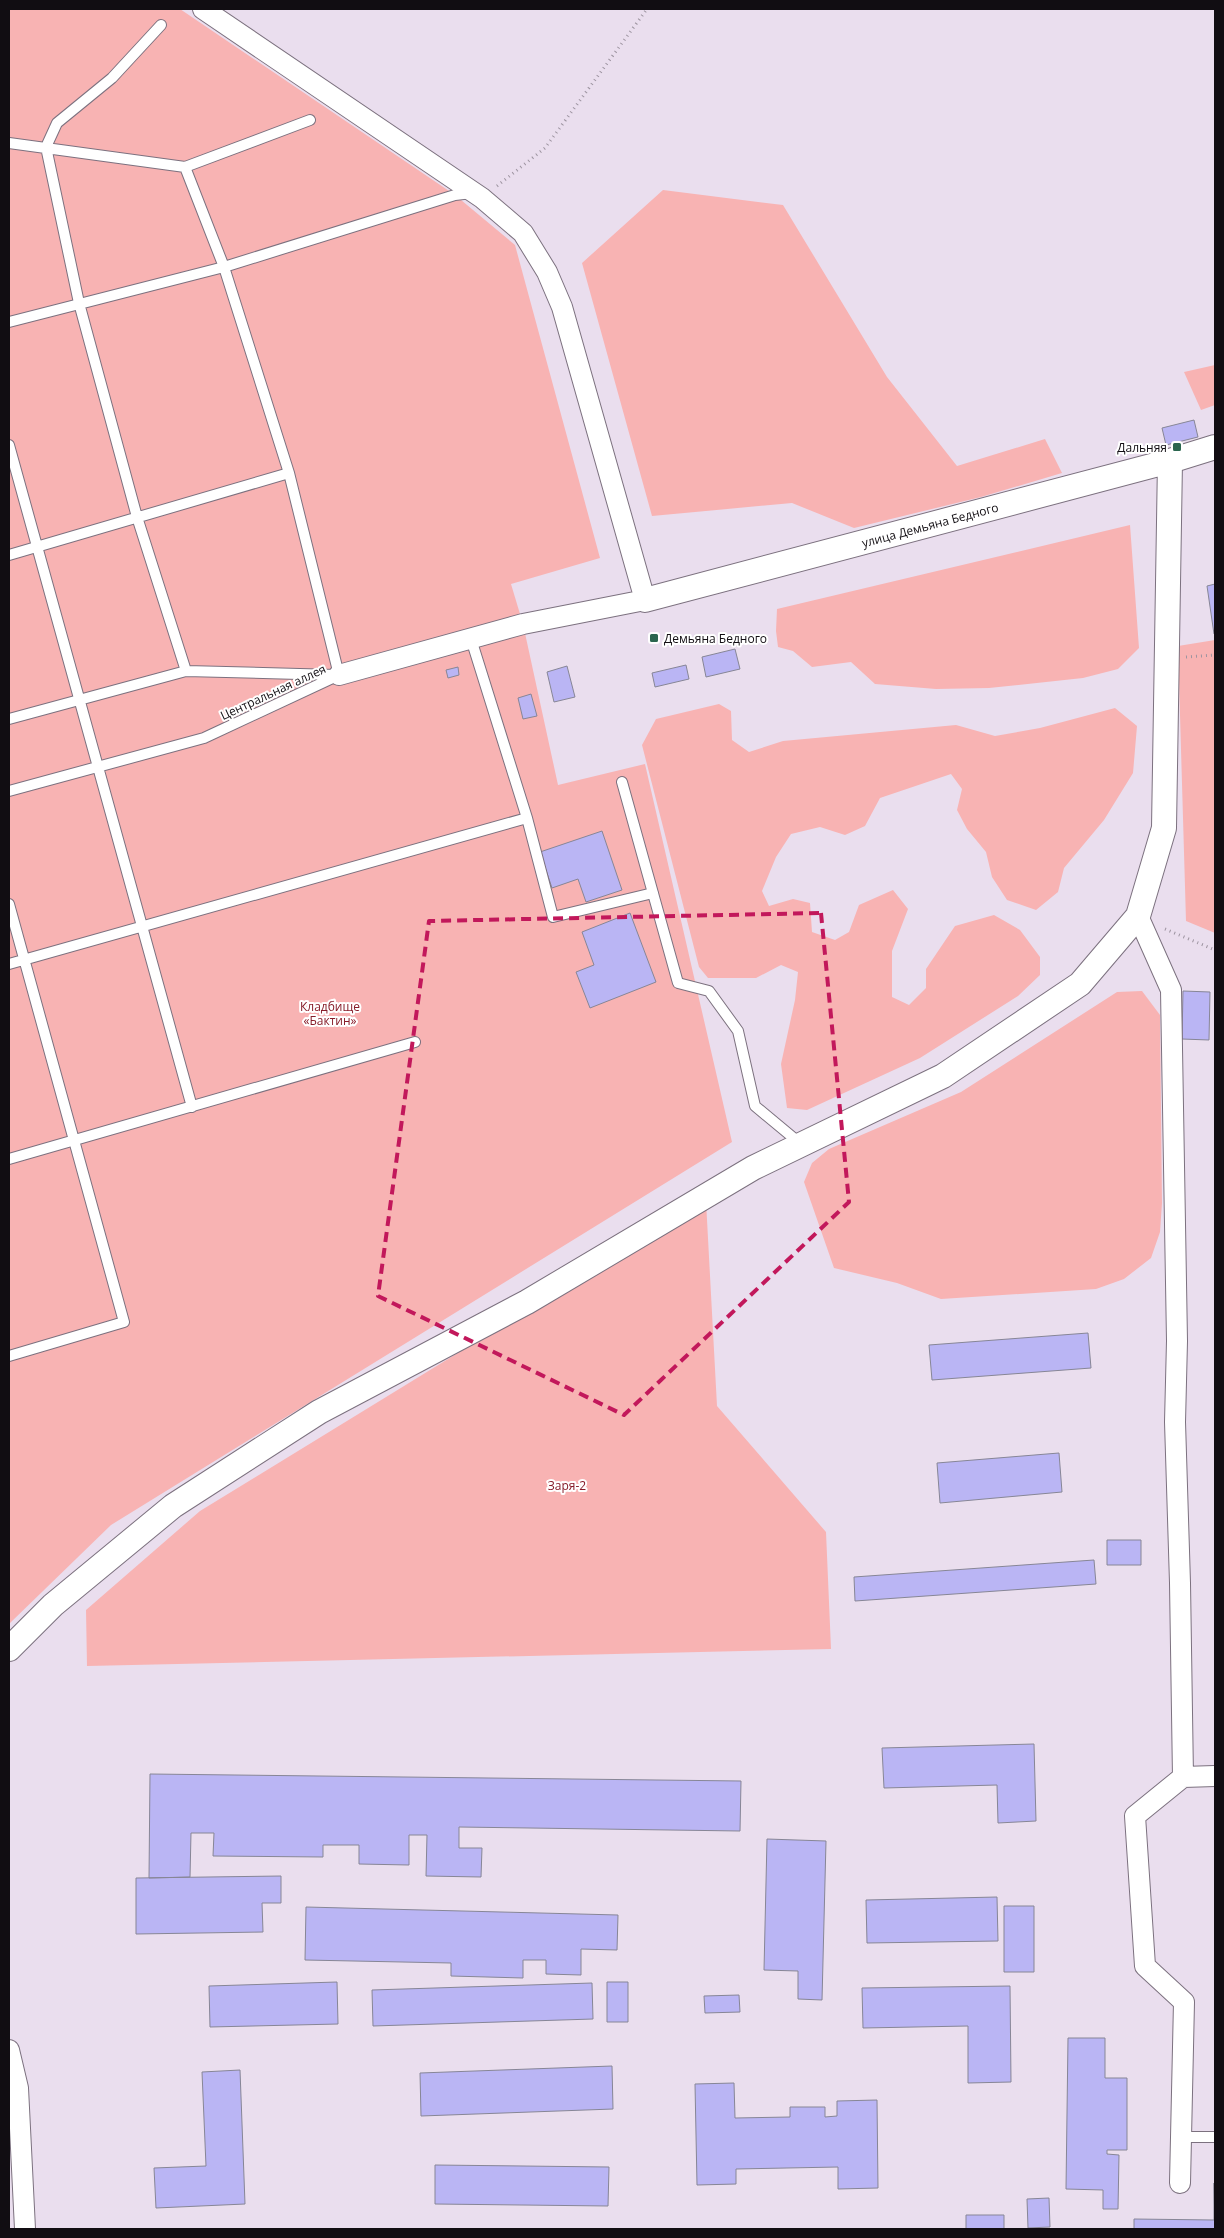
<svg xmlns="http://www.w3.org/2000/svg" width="1224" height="2238" font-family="'Open Sans',sans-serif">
	<rect width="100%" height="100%" fill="#eadeee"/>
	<path fill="#f8b3b3" d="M9,9H180L455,195L515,245L600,558L511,584L523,624L558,785L645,764L732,1142L111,1525L9,1624Z
		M663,190L783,205L887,377L957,466L1045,439L1062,473L981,497L854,528L792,503L652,516L582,263Z
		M1215,365V405L1201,410L1184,372Z
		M1130,525L1139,648L1118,669L1083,678L989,688L936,689L875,684L851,662L812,667L793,651L778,647L776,631L777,609Z
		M1215,640V933L1186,921L1178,646Z
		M719,704L731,711L732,740L749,752L783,741L956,725L995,736L1040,728L1115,708L1137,726L1133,773L1104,820L1064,868L1058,892L1036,910L1007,900L992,877L986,852L967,829L957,810L962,789L951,774L880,798L865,826L845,835L820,827L791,834L776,857L762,891L769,906L793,899L810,903L812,932L835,940L849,932L859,905L893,890L908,909L892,951V997L909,1005L926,988V969L955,926L994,915L1020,930L1040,957V975L1018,996L920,1058L807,1110L787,1108L781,1064L795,1000L798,972L781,965L756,978H708L699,967L642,745L656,719Z
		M1142,991L1160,1015L1162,1203L1160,1232L1151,1258L1124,1279L1096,1289L941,1299L897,1283L834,1268L804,1182L812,1163L829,1149L961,1092L1117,992Z
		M706,1201L717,1406L826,1532L831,1649L87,1666L86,1610L200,1511Z"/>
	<path fill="#bab5f4" stroke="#878696" d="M1194,420L1198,437L1166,445L1162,428Z
		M1215,584V634H1214L1207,586Z
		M735,649L740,669L706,677L702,657Z
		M686,665L689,679L655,687L652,673Z
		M567,666L575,697L554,702L547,672Z
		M458,667L459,675L448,678L446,670Z
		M531,694L537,716L523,719L518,698Z
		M602,831L622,890L586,902L578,879L552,888L540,852Z
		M630,913L656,982L590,1008L576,972L594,965L582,932Z
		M1183,991L1210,992L1209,1040L1182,1039Z
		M1088,1333L1091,1368L932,1380L929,1345Z
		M1059,1453L1062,1492L940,1503L937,1463Z
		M1107,1540H1141V1565H1107Z
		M1094,1560L1096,1584L855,1601L854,1577Z
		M1034,1744L1036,1821L998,1823L997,1785L884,1788L882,1748Z
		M150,1774L741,1781L740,1831L459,1827V1848H482L481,1877L426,1876L427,1835H409V1865L359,1864V1845H323V1857L213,1856L214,1833H191L190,1877L149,1878Z
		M767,1839L826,1841L822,2000L798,1999V1971L764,1970Z
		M281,1876V1903H262L263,1932L136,1934V1878Z
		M997,1897L998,1941L867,1943L866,1900Z
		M1004,1906H1034V1972H1004Z
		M306,1907L618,1915L617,1950L581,1949V1975L546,1974V1960H523V1978L451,1976V1963L305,1960Z
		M337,1982L338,2024L210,2027L209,1986Z
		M607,1982H628V2022H607Z
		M592,1983L593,2019L373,2026L372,1990Z
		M1010,1986L1011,2082L968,2083V2026L863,2028L862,1988Z
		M739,1995L740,2012L705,2013L704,1996Z
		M1068,2038H1105V2078H1127V2150H1107V2154L1119,2155L1118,2209H1103V2190L1066,2189Z
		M612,2066L613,2109L421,2116L420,2073Z
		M240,2070L245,2204L156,2208L154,2168L206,2166L202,2072Z
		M734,2083L735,2118L790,2117V2107H825V2117L837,2116V2101L877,2100L878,2188L838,2189V2167L736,2169V2184L697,2185L695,2084Z
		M435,2165L609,2167L608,2206L435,2204Z
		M1214,2183L1215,2229H1134V2219L1214,2220Z
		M1049,2198L1050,2227L1028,2228L1027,2199Z
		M966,2215H1004V2229H966Z"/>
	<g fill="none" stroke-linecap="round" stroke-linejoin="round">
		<defs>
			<path id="service" d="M161,25L112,78L57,123L46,147L79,303L137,517L186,671
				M9,143L185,167L310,120
				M185,167L224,267L289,473L339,675
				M9,322L224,267L455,195L472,193
				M9,445L192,1107
				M9,555L289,473
				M471,639L527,818L553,917L653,893
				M9,719L186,671L336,675
				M622,782L678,983L709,991L738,1031L755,1106L802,1145
				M9,791L204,738L339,675
				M9,904L124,1322L9,1356
				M9,964L527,818
				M9,1159L415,1042
				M1181,2137H1215"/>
			<path id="minor" d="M203,9L482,198L523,233L547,272L562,307L645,600L523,624L339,675
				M1138,916L1171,990L1177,1341L1175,1422L1180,1583L1183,1777
				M9,2050L18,2088L25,2229
				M1180,2183L1184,2002L1145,1966L1135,1816L1183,1777L1215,1776"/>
			<path id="tertiary" d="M645,600L1170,461L1215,447
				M9,1649L53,1605L173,1506L319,1412L527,1302L753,1168L943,1076L1080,984L1138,916L1164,828L1170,461"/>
		</defs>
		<use href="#service" stroke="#7c717f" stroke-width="12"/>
		<use href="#minor" stroke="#7c717f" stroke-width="22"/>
		<use href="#tertiary" stroke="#7c717f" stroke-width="26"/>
		<path stroke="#9d94a0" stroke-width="3" stroke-dasharray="1 4" stroke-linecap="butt" d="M497,186L545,148L647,9
			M1186,657L1215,655
			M1165,929L1215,950"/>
		<use href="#service" stroke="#fff" stroke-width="10"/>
		<use href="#minor" stroke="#fff" stroke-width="20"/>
		<use href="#tertiary" stroke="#fff" stroke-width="24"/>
	</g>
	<path fill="none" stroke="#c2185b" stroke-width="4" stroke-dasharray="10 6" stroke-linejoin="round" d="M821,913L849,1202L624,1415L378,1296L429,921Z"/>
	<g fill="#2b664f" stroke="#fff" stroke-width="2">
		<rect x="1172" y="442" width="10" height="10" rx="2.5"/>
		<rect x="649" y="633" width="10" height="10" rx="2.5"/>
	</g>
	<g text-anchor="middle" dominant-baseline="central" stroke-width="4" stroke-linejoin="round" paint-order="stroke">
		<g font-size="12" fill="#110d12" stroke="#fff" text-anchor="end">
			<text x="1167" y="447">Дальняя</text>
			<text x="664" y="638" text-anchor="start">Демьяна Бедного</text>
		</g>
		<g font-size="12" fill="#110d12" stroke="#fff">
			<text transform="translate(930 525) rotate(-15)">улица Демьяна Бедного</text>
			<text transform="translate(273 692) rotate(-25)">Центральная аллея</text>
		</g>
		<g font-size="12" fill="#861c29" stroke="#fff">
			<text x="330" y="1006">Кладбище<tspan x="330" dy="14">«Бактин»</tspan></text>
			<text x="567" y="1485">Заря-2</text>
		</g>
	</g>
	<rect width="1224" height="2238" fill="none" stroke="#110d12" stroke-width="20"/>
</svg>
